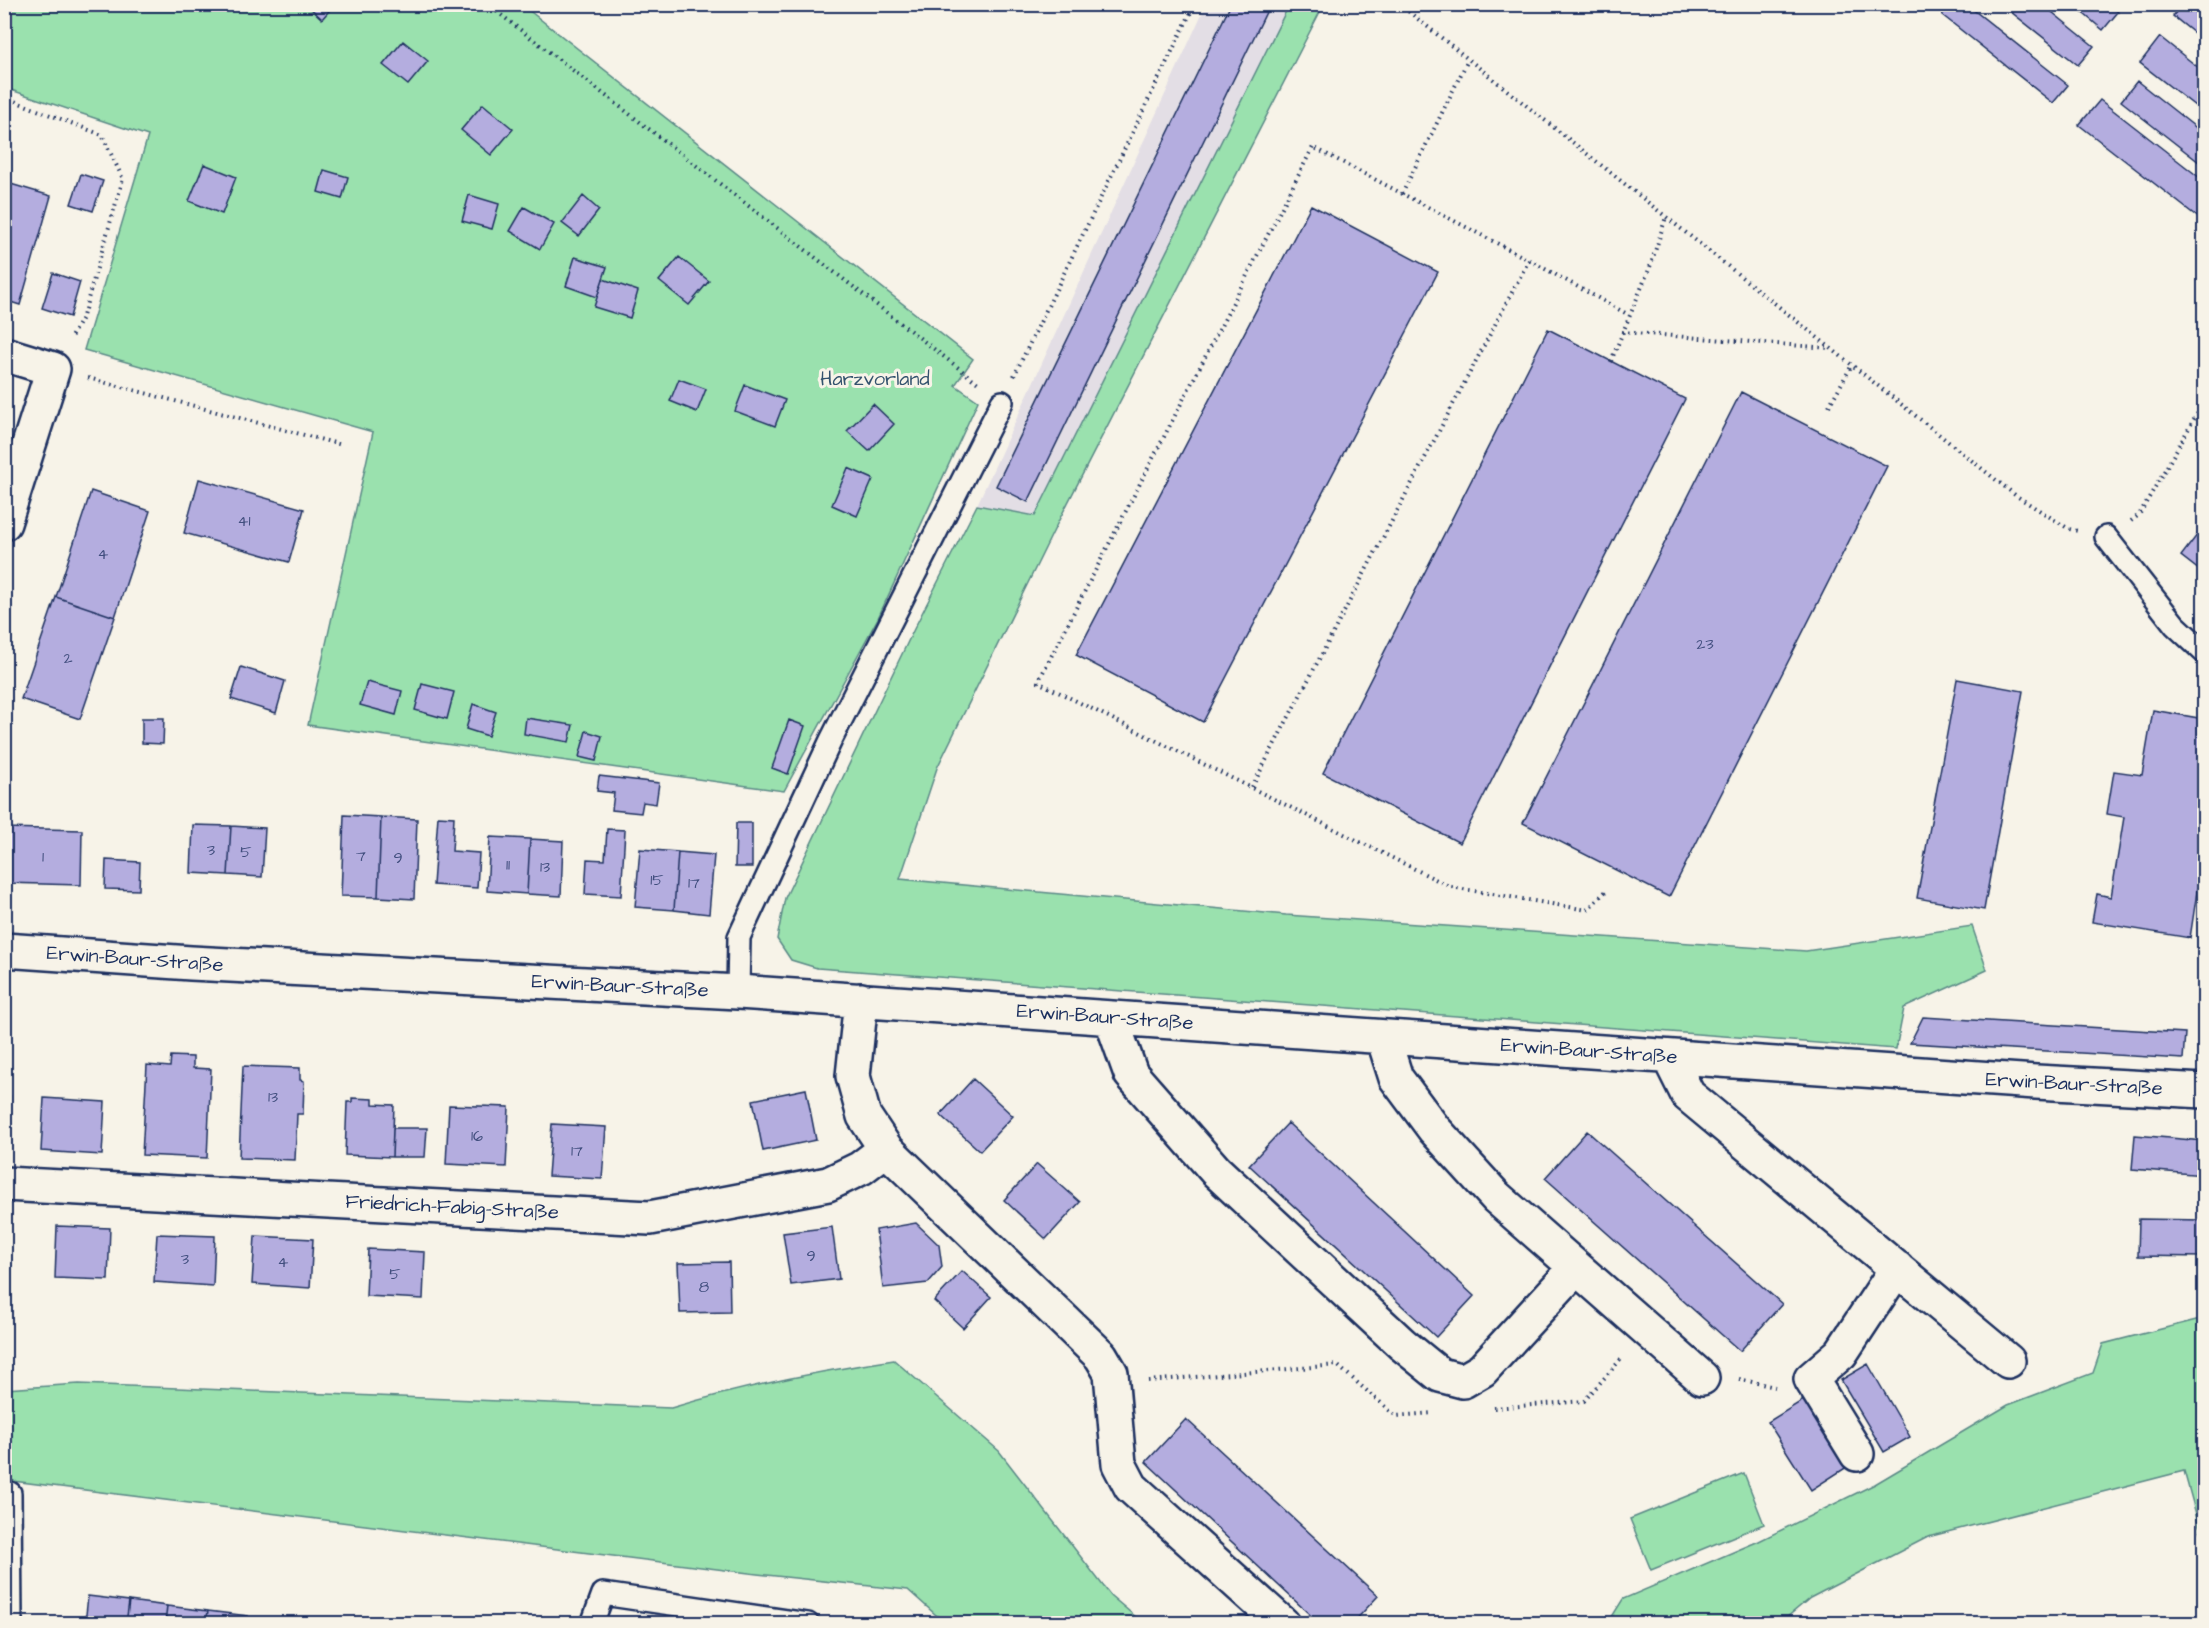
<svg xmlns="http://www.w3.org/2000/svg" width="2209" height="1628" font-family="'Architects Daughter',sans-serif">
	<rect width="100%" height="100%" fill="#f7f3e8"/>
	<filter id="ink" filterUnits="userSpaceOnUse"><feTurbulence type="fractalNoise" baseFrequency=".0167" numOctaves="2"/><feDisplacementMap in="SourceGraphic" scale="12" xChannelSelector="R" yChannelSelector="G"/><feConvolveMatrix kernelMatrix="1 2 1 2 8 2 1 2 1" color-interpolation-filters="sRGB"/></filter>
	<g filter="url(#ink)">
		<path fill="#e3dee5" d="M1206,5H1289L1035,516L977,505Z"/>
		<path fill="#9ae1ae" stroke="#5a8886" stroke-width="1.5" d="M1324,4L1057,524L937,768L900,879L1286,915L1806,951L1972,926L1987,970L1904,1008L1896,1049L817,968L791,960L777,939L785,898L914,629L977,505L1035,516L1289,5Z
			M5,5H522L973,359L955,385L978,401L878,618L784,791L308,725L373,432L84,350L148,136L5,88Z
			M2204,1318V1543L2184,1471L1928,1537L1810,1598L1780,1623H1608L1623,1599L1759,1541L1875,1484L2008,1405L2093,1373L2103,1344Z
			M894,1360L999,1451L1111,1596L1143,1623H945L908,1590L757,1574L5,1480V1389L79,1384L671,1408C745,1386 819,1371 894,1360Z
			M1744,1473L1764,1524L1651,1570L1630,1519Z"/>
		<path fill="#b4addf" stroke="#1b2f5e" stroke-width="1.5" d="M306,4H335L322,19Z
			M1231,4H1270L1028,502L996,486Z
			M1951,4H1966L2068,85L2053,103L1942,15Z
			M2001,4H2042L2094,46L2078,65Z
			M2072,4H2109L2118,12L2103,30Z
			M2182,4H2204V41L2173,16Z
			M2160,37L2204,72V113L2140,63Z
			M403,41L428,61L408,85L383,65Z
			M2137,81L2204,134V166L2121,101Z
			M2100,100L2204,181V222L2079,125Z
			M483,104L513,129L491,155L461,130Z
			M204,164L236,177L222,214L189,201Z
			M324,170L348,177L342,199L318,192Z
			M81,174L103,181L93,211L71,204Z
			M4,182L51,196L20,305L4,300Z
			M469,195L499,204L492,229L462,221Z
			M583,196L599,210L579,236L562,223Z
			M1311,205L1438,272L1203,722L1076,655Z
			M524,207L554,224L540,249L510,231Z
			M575,257L607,267L597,297L566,286Z
			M679,257L709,281L689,305L659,281Z
			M53,273L80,282L70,317L42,308Z
			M603,279L638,291L630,318L594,307Z
			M1548,329L1685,399L1460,843L1323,773Z
			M679,379L706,389L697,412L670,401Z
			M745,385L785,400L775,426L735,411Z
			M1741,392L1887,466L1669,897L1523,823Z
			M873,404L894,424L869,451L847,431Z
			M848,468L873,479L857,516L832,505Z
			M199,479L304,509L289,562L184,533Z
			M91,491L150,511L115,617L56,597Z
			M2204,526V574L2181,556Z
			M56,597L115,617L80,719L21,699Z
			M241,667L285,681L276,713L231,699Z
			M1957,679L2023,691L1984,910L1917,898Z
			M367,682L402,691L396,715L360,705Z
			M422,684L454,692L447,719L415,710Z
			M473,704L496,712L488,736L466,729Z
			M2153,710L2204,719V845L2190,938L2092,922L2097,894L2111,897L2124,817L2107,814L2114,771L2142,775Z
			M142,718H164L163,744L142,743Z
			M526,718L573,725L569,742L524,734Z
			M789,720L805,726L788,774L772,768Z
			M586,731L602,736L596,761L579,757Z
			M599,776L659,783L656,804L643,802L641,813L612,810L614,793L597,791Z
			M344,815L381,817L378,897L341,896Z
			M438,816L454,817L452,851L479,853L477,888L433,885Z
			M381,817L417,819L414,899L378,897Z
			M736,823H752V867H735Z
			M193,825L231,826L228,875L191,873Z
			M231,826L265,828L262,877L228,875Z
			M4,828L82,830L81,885L4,883Z
			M607,829L625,830L621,896L585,894L587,859L605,860Z
			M490,837L530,839L527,894L487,891Z
			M530,839L563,841L561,896L527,894Z
			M640,849L678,852L674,910L635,907Z
			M678,852L714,855L709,914L674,910Z
			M106,860L140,862L139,890L105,889Z
			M1923,1017L2185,1033L2183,1059L1910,1043Z
			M171,1056L193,1057V1068L211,1069L207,1158L142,1155L147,1065L170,1067Z
			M243,1066L300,1068V1080L304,1081L303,1114H297L295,1160L239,1158Z
			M973,1079L1013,1116L980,1151L940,1115Z
			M806,1089L816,1140L763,1151L753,1100Z
			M4,1096H10L8,1148H4Z
			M44,1098L105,1102L102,1155L41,1151Z
			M352,1098L373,1099V1104L394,1105L392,1157L345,1155L347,1102H352Z
			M449,1105L509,1107L506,1167L446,1164Z
			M1288,1123L1474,1296L1436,1337L1249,1165Z
			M552,1124L606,1127L602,1179L548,1176Z
			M393,1128H427L425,1157H392Z
			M1587,1131L1782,1304L1740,1351L1545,1178Z
			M2135,1135L2204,1141V1175L2132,1169Z
			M1037,1164L1080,1202L1046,1239L1004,1200Z
			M2139,1219L2204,1220V1257L2138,1256Z
			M916,1223L939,1245L942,1267L928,1283L883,1288L876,1230Z
			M57,1226L110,1228L108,1280L55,1278Z
			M832,1227L839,1279L791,1285L783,1233Z
			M157,1234L215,1236L213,1286L154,1282Z
			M255,1236L313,1239L310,1288L252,1284Z
			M368,1249L425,1252L423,1299L366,1296Z
			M729,1262L730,1312L680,1313L678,1263Z
			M962,1271L991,1297L963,1328L934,1301Z
			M1868,1364L1910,1437L1884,1452L1841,1380Z
			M1805,1399L1847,1467L1811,1490L1768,1422Z
			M1186,1419L1378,1596L1352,1624H1320L1146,1462Z
			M88,1596L129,1601L126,1624H85Z
			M129,1601L167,1606L165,1624H126Z
			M167,1606L208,1611L206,1624H165Z
			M208,1611L248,1616L247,1624H206Z"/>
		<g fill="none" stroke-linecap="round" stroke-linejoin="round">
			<defs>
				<path id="service" d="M2106,537L2175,625L2204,652
					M738,992L739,937L831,740L1002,402
					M10,1493L11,1624
					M592,1624L603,1594L808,1624"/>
				<path id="minor" d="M4,354L53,369L4,523
					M4,950L191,963L738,992L2036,1082L2204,1091
					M861,1000L853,1076L864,1116L886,1149L1101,1356L1111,1373L1119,1464L1131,1487L1283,1624
					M1111,1018L1131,1074L1216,1171L1402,1344L1440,1375L1463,1381L1482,1370L1576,1268
					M1383,1037L1396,1078L1434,1129L1496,1197L1702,1378
					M1669,1057L1688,1095L2008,1361
					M4,1184L650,1218L828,1184L861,1168L886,1149
					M1857,1454L1811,1379L1841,1353L1897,1268"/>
			</defs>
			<use href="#service" stroke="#1b2f5e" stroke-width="26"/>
			<use href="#minor" stroke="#1b2f5e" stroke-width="38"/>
			<path stroke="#1b2f5e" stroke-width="4" stroke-dasharray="1.5 4.5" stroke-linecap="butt" d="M487,4L978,383
				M1399,4L2015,495L2069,529L2078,531
				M4,97L102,135L123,179L83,316L71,337
				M1402,194L1468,60
				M1529,260L1629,315
				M1622,332L1829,348
				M1611,361L1650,267L1666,217
				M1014,376L1195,4
				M88,378L342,445
				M1829,406L1852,365
				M2131,521L2139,515L2204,402
				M1252,787L1529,260L1313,147L1038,682L1451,887L1587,910L1607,890
				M1739,1379L1775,1387
				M1148,1381L1337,1365L1396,1416L1433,1413
				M1494,1408L1584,1401L1623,1357"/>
			<use href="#service" stroke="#f7f3e8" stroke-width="21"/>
			<use href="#minor" stroke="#f7f3e8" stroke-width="33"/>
		</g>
	</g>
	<g text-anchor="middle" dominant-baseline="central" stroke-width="6" stroke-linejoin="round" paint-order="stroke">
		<g font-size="16" fill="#414e7e">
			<text x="244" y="521">41</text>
			<text x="103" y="554">4</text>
			<text x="1705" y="644">23</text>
			<text x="68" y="658">2</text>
			<text x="211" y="850">3</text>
			<text x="246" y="852">5</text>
			<text x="361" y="856">7</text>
			<text x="43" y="857">1</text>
			<text x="398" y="858">9</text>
			<text x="508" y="865">11</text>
			<text x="545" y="867">13</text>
			<text x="657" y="880">15</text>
			<text x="694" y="883">17</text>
			<text x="273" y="1097">13</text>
			<text x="477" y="1136">16</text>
			<text x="577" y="1151">17</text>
			<text x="811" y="1256">9</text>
			<text x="185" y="1259">3</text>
			<text x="283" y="1262">4</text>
			<text x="395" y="1274">5</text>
			<text x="704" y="1287">8</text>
		</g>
		<g font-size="20" fill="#34536e" stroke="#f7f3e8">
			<text x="875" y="379">Harzvorland</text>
		</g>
		<g font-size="20" fill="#1b2f5e" stroke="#f7f3e8">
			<text transform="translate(135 959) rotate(4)">Erwin-Baur-Straße</text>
			<text transform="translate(620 986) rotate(3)">Erwin-Baur-Straße</text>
			<text transform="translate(1105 1017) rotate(4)">Erwin-Baur-Straße</text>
			<text transform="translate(1589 1051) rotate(4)">Erwin-Baur-Straße</text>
			<text transform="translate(2074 1084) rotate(3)">Erwin-Baur-Straße</text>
			<text transform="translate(452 1207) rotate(3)">Friedrich-Fabig-Straße</text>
		</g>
	</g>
	<rect width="2209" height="1628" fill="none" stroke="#f7f3e8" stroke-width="24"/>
	<rect x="12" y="12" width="2185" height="1604" fill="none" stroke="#1b2f5e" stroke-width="2" filter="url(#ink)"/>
</svg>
